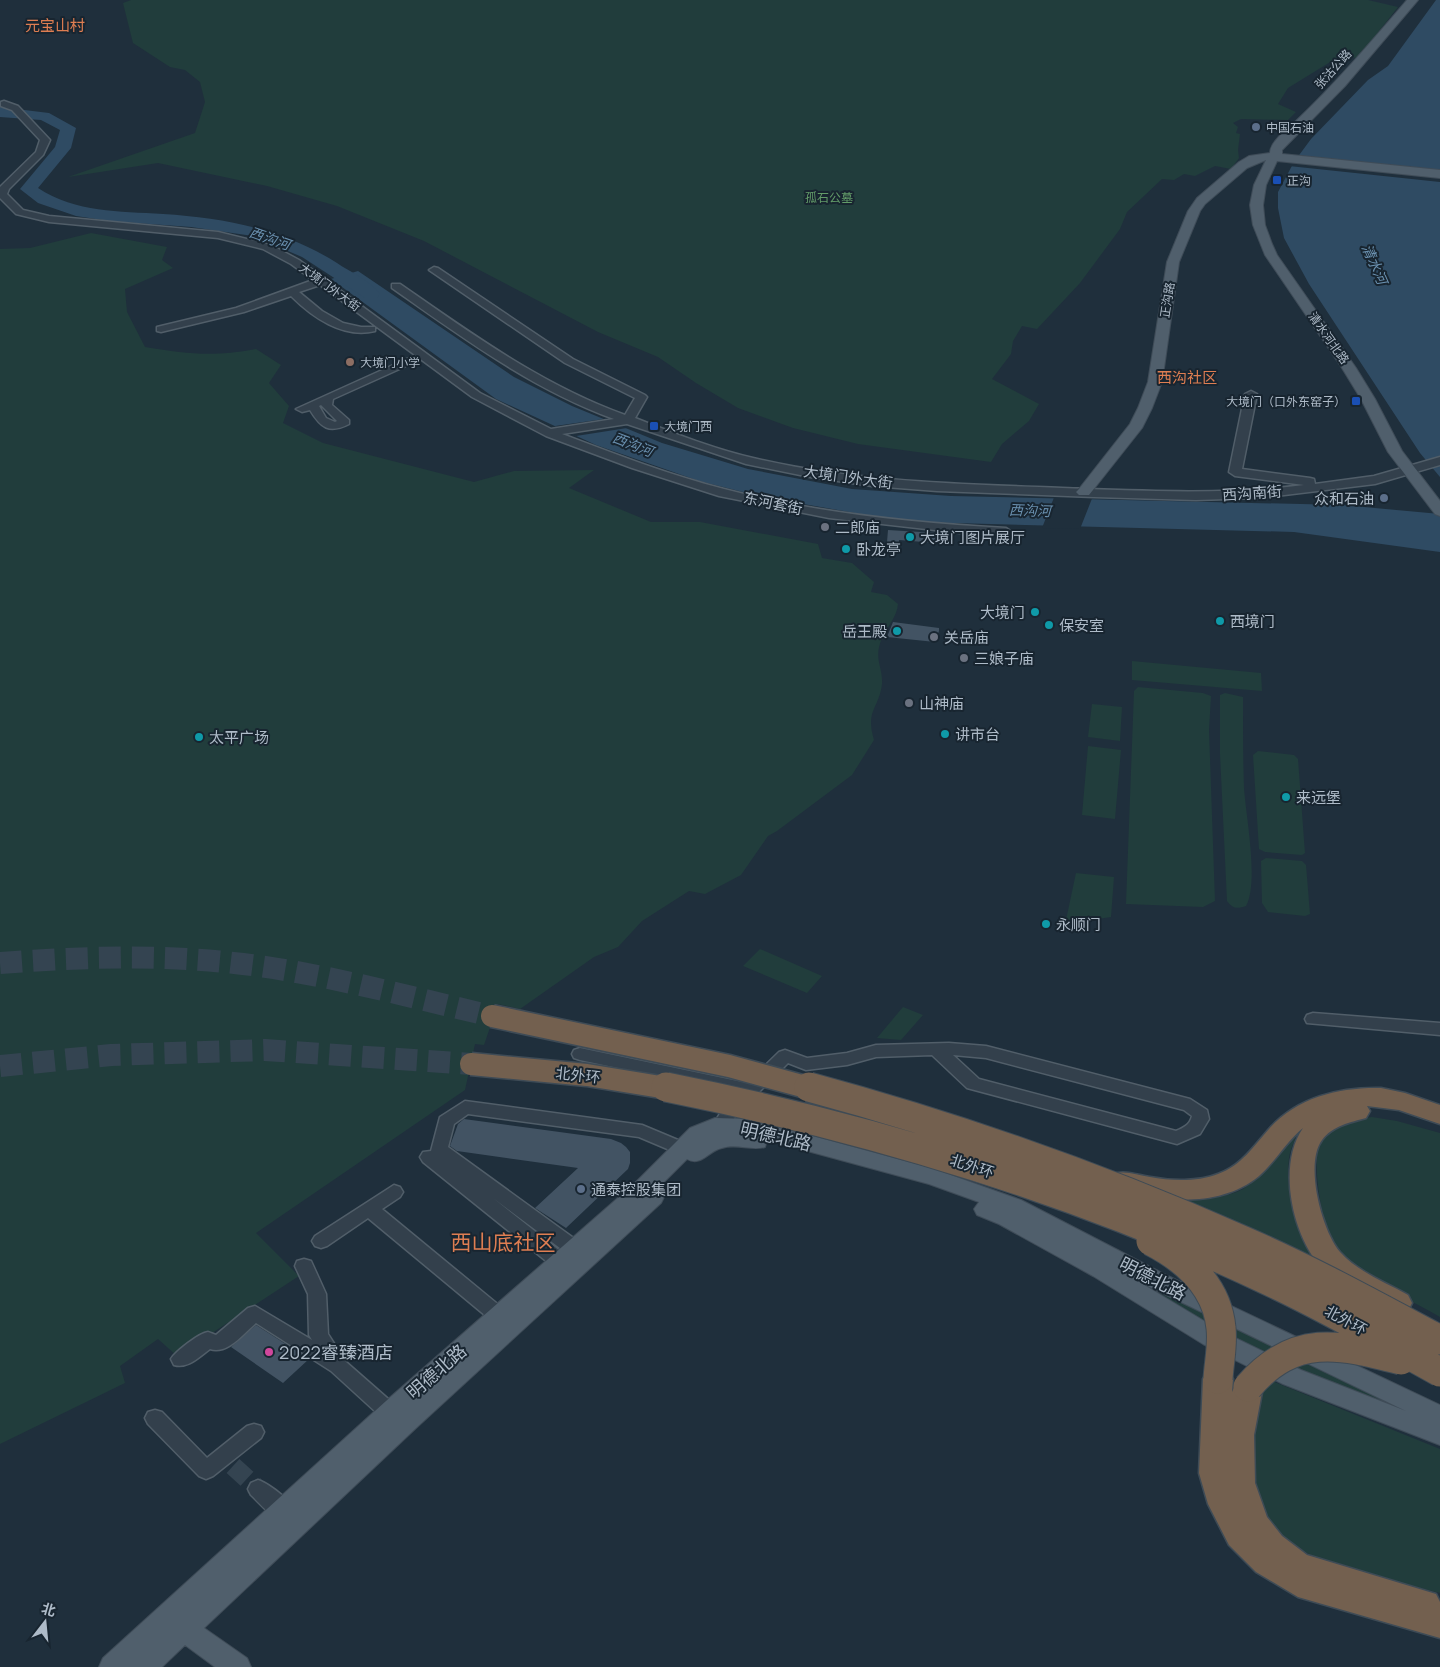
<svg xmlns="http://www.w3.org/2000/svg" width="1440" height="1667" font-family="Manrope,'Noto Sans SC',sans-serif">
	<rect width="100%" height="100%" fill="#1f2f3c"/>
	<path fill="#213d3c" d="M131,0H1368L1398,7L1358,58L1340,56L1288,88L1278,104L1296,112L1288,120L1241,119L1233,123L1238,127L1236,133L1240,134L1238,150L1239,158L1231,169L1215,166L1195,176L1184,174L1174,180L1162,179L1127,212L1120,229L1080,283L1037,329L1022,326L1013,341L1011,354L992,379L1039,404L1029,421L1002,444L991,462L858,444L793,428L738,408L696,383L658,357L598,332L424,241L337,206L267,186L158,163L68,177L195,133L205,102L200,82L185,70L170,67L133,43L123,3Z
		M91,233L167,247L162,260L173,268L125,289L127,312L145,347C189,354 212,357 256,349L281,365L269,383L289,406L283,423L323,443L474,482L514,471L594,470L569,488L651,522H700L818,544L822,558L852,563L874,582L871,592L887,595L898,604C897,617 887,627 882,638C873,659 883,666 882,684C879,709 865,710 874,740L852,775L777,831L768,836L741,875L705,894L689,891L642,921L618,947L594,957L520,1009L498,1004L484,1045L475,1044L465,1090L256,1233L299,1276L177,1356L158,1339L120,1366L125,1383L0,1444V249L30,248Z
		M1132,661L1261,673L1262,691L1132,680Z
		M1138,687L1203,693L1211,696L1209,730L1215,901L1203,907L1126,904L1134,691Z
		M1225,693L1243,697C1243,727 1243,758 1244,788C1246,817 1259,882 1246,906C1237,909 1233,909 1227,901L1220,754V695Z
		M1092,704L1122,707L1120,741L1088,737Z
		M1088,746L1121,750L1115,819L1082,815Z
		M1258,751L1294,755L1298,759L1305,853L1302,855L1265,852L1259,849L1253,755Z
		M1266,858L1302,861L1306,865L1310,914L1305,916L1268,912L1262,903L1261,861Z
		M1076,873L1114,877L1111,917L1078,922L1066,920Z
		M760,949L822,976L807,993L743,966Z
		M903,1007L923,1015L901,1040L877,1038Z
		M1372,1117L1397,1121L1440,1133V1317C1411,1300 1377,1286 1351,1264C1344,1258 1336,1248 1332,1240C1322,1224 1311,1161 1320,1143C1330,1124 1353,1119 1372,1117Z
		M1299,1129C1296,1138 1290,1149 1289,1158C1285,1195 1297,1225 1314,1257L1185,1201C1203,1198 1227,1198 1243,1189C1265,1174 1282,1149 1299,1129Z
		M1116,1267L1435,1422L1434,1426L1245,1347L1196,1321Z
		M1272,1381L1440,1449V1593C1383,1578 1288,1568 1263,1507C1256,1490 1254,1473 1254,1455C1252,1424 1250,1406 1272,1381Z"/>
	<path fill="#2f4b63" d="M1436,0H1440V477L1420,453L1309,284L1284,238L1278,208V192L1294,162L1311,139L1368,80L1388,66Z
		M358,271L514,377L572,406L662,443L748,469L852,489L951,496L1342,505L1440,514V552L1294,532L916,522L884,518L763,497L699,481L596,445L496,399L331,279Z"/>
	<path fill="#1f2f3c" d="M1296,155L1440,170V182L1289,166Z
		M604,419L627,428L576,436L555,426Z
		M1055,495L1093,496L1080,529L1042,528Z"/>
	<g fill="none" stroke-linecap="round" stroke-linejoin="round">
		<path fill="#2f4b63" fill-rule="evenodd" d="M0,107L49,113L76,128L71,148L38,188C77,213 118,211 163,214C225,218 283,229 337,263C350,272 371,281 380,294L377,298H365L302,257L253,236L191,227L109,221L76,216L38,203L20,189L55,147L60,130L41,120L0,117Z"/>
	</g>
	<path fill="#425363" d="M888,530L937,533L936,543L899,540V543L887,542Z
		M893,622L939,628V631L935,642L887,637Z
		M464,1119L611,1139L621,1143L626,1147L630,1152V1163L628,1169L566,1228L535,1208L578,1168L457,1151L450,1146L458,1124Z
		M256,1325L309,1359L283,1383L231,1347Z"/>
	<g fill="none" stroke-linecap="round" stroke-linejoin="round">
		<path stroke="#344451" stroke-width="19" stroke-dasharray="19 9" stroke-linecap="butt" d="M233,1466L258,1489"/>
		<path stroke="#344451" stroke-width="22" stroke-dasharray="22 11" stroke-linecap="butt" d="M0,963C81,957 162,954 243,964C327,974 409,997 492,1016
			M0,1066L111,1055L265,1050L471,1064"/>
		<defs>
			<path id="minor" d="M4,101L18,106L50,140L43,155L9,189L7,194L23,210L49,216L218,232L271,245L299,260L480,393L551,429L614,419C532,389 463,338 392,288V284H400C472,334 542,385 625,415L635,398L565,363L429,270L434,267L438,268L573,359L645,395L647,397L635,418C674,433 713,449 753,458C855,482 958,484 1062,488C1143,491 1224,495 1304,485L1235,476L1229,472L1245,394L1251,391L1257,394L1242,469L1310,478L1314,479L1315,484L1374,476L1440,457V465L1375,484L1259,498L1196,500L1094,497L937,491L872,486L810,477L746,464L627,424L562,434C615,454 669,475 724,489C816,513 911,523 1006,528L1012,532L1006,536L970,534L829,518L719,496L632,468L546,436L472,397L320,285L299,292L322,311L343,323L361,327H375V331C343,339 312,317 291,296L244,312L161,332L157,331V327L236,308L313,280L291,264L263,249L218,238L49,222L16,214L0,198V187L36,152L40,140L12,110L1,106V102Z
				M411,357L417,360L415,362L333,399L332,405L349,420V424C329,434 321,428 310,410L302,412L296,409ZM321,405L337,421L335,422L326,418L319,406Z
				M1313,1013L1440,1023V1035L1307,1023L1305,1019L1307,1015Z
				M949,1043L986,1046L1190,1099L1207,1110L1209,1119L1200,1134L1177,1144L967,1088L932,1055L876,1057L847,1065L806,1070L788,1063L736,1115L728,1129L722,1131L716,1129L713,1125L724,1107L737,1093L580,1060L574,1058L572,1054L574,1050L580,1048L747,1083L779,1052L785,1050L807,1058L847,1053L876,1045ZM953,1055L986,1058L1184,1110L1192,1116C1190,1125 1183,1128 1176,1131L979,1079Z
				M465,1101L642,1125L697,1148L700,1153L697,1158L691,1159L639,1137L468,1114L454,1124L448,1147L590,1250L592,1255L590,1260L583,1262L576,1260L493,1198L575,1263L577,1268L575,1273L568,1275L561,1273L423,1162L420,1157L423,1152L431,1151L440,1117Z
				M394,1185L400,1187L403,1192L400,1197L382,1209L512,1316L514,1321L512,1326L505,1329L498,1326L368,1218L327,1246L321,1248L315,1246L312,1241L315,1236Z
				M304,1259L311,1261L326,1294L328,1334L346,1362L403,1412L406,1418L403,1424L396,1426L389,1424L331,1371L256,1323C243,1334 227,1355 210,1349C199,1357 188,1369 174,1365L171,1359C175,1352 199,1333 208,1332C209,1332 215,1335 216,1335L248,1308L255,1306L312,1340L309,1335L308,1294L295,1266L297,1261Z
				M155,1410L162,1412L207,1458L247,1426L254,1424L261,1426L264,1432L261,1438L213,1476L206,1479L199,1476L148,1424L145,1418L148,1412Z
				M258,1480C272,1485 293,1503 299,1516L296,1522C279,1528 263,1506 251,1495L248,1489L251,1483Z"/>
			<path id="major" d="M1407,0H1418L1345,86L1282,150V154L1440,170V178L1277,161L1266,185L1263,205L1265,225L1272,244L1277,255L1356,368L1375,399L1402,451L1440,501V516L1435,514L1388,452L1361,399L1342,368L1265,255L1253,225L1250,205L1254,185L1266,160L1247,168L1205,204L1200,211L1179,262L1162,382L1152,408L1142,428L1089,495H1079L1076,492L1079,489L1130,424L1138,408L1148,382L1167,262L1188,211L1197,198L1239,162L1249,156L1270,153C1270,142 1288,128 1296,121C1336,83 1371,42 1407,0Z
				M715,1118L750,1119L934,1169L1021,1200L1168,1276L1440,1405V1445L1283,1384L1203,1344L1093,1276L999,1224L977,1215L974,1209L979,1202L929,1184L767,1140L765,1147C751,1151 736,1143 722,1148C708,1151 701,1167 687,1159L656,1190L661,1191L664,1197L661,1203L416,1428L204,1628L247,1658L251,1667H215L185,1645L162,1667H99L103,1658L386,1401L635,1183L690,1128ZM1141,1283L1152,1288L1406,1411L1301,1370L1219,1330Z"/>
			<path id="highway" d="M1381,1088L1405,1093L1440,1105V1124L1399,1110L1367,1106L1370,1111L1366,1118C1351,1122 1332,1126 1322,1140C1304,1164 1322,1231 1340,1252C1358,1272 1385,1282 1408,1295L1412,1303L1408,1311C1393,1316 1383,1308 1369,1300C1353,1291 1335,1282 1322,1268C1292,1236 1277,1165 1303,1128C1286,1142 1275,1162 1259,1176C1219,1209 1159,1202 1113,1188L1109,1181L1113,1174C1125,1170 1137,1175 1150,1177C1171,1181 1198,1182 1218,1174C1241,1166 1254,1146 1269,1129C1297,1097 1340,1087 1381,1088Z
				M1218,1367L1228,1371L1233,1379L1232,1392L1238,1379L1248,1375L1258,1379L1263,1387L1254,1435L1255,1483L1267,1517L1282,1536L1307,1555L1436,1594L1440,1602V1638L1298,1597L1256,1572L1229,1545L1208,1504L1199,1473L1203,1379L1208,1371Z"/>
		</defs>
		<use href="#minor" stroke="#515e69" stroke-width="3"/>
		<use href="#major" stroke="#3f4c58" stroke-width="2"/>
		<use href="#highway" stroke="#3e4b56" stroke-width="3"/>
		<use href="#minor" fill="#33404c" fill-rule="evenodd"/>
		<use href="#major" fill="#505f6c" fill-rule="evenodd"/>
		<use href="#highway" fill="#73604f" fill-rule="evenodd"/>
		<defs>
			<path id="highway-bridge-far1" d="M492,1016L729,1066L813,1089
				M471,1064L587,1075L673,1089"/>
			<path id="highway-bridge" d="M666,1087C871,1128 1083,1192 1271,1282C1329,1309 1384,1341 1440,1372
				M809,1087C957,1127 1104,1179 1244,1241C1311,1270 1376,1306 1440,1340
				M1151,1241C1186,1259 1217,1286 1221,1328C1223,1345 1219,1362 1218,1379
				M1248,1387C1294,1333 1339,1344 1401,1360"/>
		</defs>
		<use href="#highway-bridge-far1" stroke="#3e4b56" stroke-width="25" stroke-linecap="butt"/>
		<use href="#highway-bridge" stroke="#3e4b56" stroke-width="31" stroke-linecap="butt"/>
		<use href="#highway-bridge-far1" stroke="#73604f" stroke-width="22"/>
		<use href="#highway-bridge" stroke="#73604f" stroke-width="29"/>
	</g>
	<g fill="#5c6f8a" stroke="#182530" stroke-width="2">
		<circle cx="1256" cy="127" r="5"/>
		<circle cx="1384" cy="498" r="5"/>
		<circle cx="581" cy="1189" r="5"/>
	</g>
	<g fill="#1a4fb4" stroke="#182530" stroke-width="2">
		<rect x="1272" y="175" width="10" height="10" rx="2.5"/>
		<rect x="1351" y="396" width="10" height="10" rx="2.5"/>
		<rect x="649" y="421" width="10" height="10" rx="2.5"/>
	</g>
	<circle fill="#8d6e63" stroke="#182530" stroke-width="2" cx="350" cy="362" r="5"/>
	<g fill="#6b7280" stroke="#182530" stroke-width="2">
		<circle cx="825" cy="527" r="5"/>
		<circle cx="934" cy="637" r="5"/>
		<circle cx="964" cy="658" r="5"/>
		<circle cx="909" cy="703" r="5"/>
	</g>
	<g fill="#0f9aa8" stroke="#182530" stroke-width="2">
		<circle cx="910" cy="537" r="5"/>
		<circle cx="846" cy="549" r="5"/>
		<circle cx="1035" cy="612" r="5"/>
		<circle cx="1220" cy="621" r="5"/>
		<circle cx="1049" cy="625" r="5"/>
		<circle cx="897" cy="631" r="5"/>
		<circle cx="945" cy="734" r="5"/>
		<circle cx="199" cy="737" r="5"/>
		<circle cx="1286" cy="797" r="5"/>
		<circle cx="1046" cy="924" r="5"/>
	</g>
	<circle fill="#d1479c" stroke="#182530" stroke-width="2" cx="269" cy="1352" r="5"/>
	<g text-anchor="middle" dominant-baseline="central" stroke-width="4" stroke-linejoin="round" paint-order="stroke">
		<g font-size="12" fill="#aebbc8" stroke="#182530">
			<text transform="translate(1333 69) rotate(-48)">张沽公路</text>
			<text transform="translate(330 287) rotate(36)">大境门外大街</text>
			<text transform="translate(1167 300) rotate(-81)">正沟路</text>
			<text transform="translate(1329 338) rotate(55)">清水河北路</text>
		</g>
		<g font-size="12" fill="#aebbc8" stroke="#182530" text-anchor="start">
			<text x="1266" y="127">中国石油</text>
			<text x="1287" y="180">正沟</text>
			<text x="360" y="362">大境门小学</text>
			<text x="1346" y="401" text-anchor="end">大境门（口外东窑子）</text>
			<text x="664" y="426">大境门西</text>
		</g>
		<g font-size="12" fill="#629b68" stroke="#182530">
			<text x="829" y="197">孤石公墓</text>
		</g>
		<g font-size="14" font-style="italic" fill="#6a90af" stroke="#182530">
			<text transform="translate(270 238) rotate(19)">西沟河</text>
			<text transform="translate(1375 264) rotate(66)">清水河</text>
			<text transform="translate(633 444) rotate(21)">西沟河</text>
			<text transform="translate(1030 510) rotate(2)">西沟河</text>
		</g>
		<g font-size="15" fill="#df7e52" stroke="#182530">
			<text x="55" y="25">元宝山村</text>
			<text x="1187" y="377">西沟社区</text>
		</g>
		<g font-size="15" fill="#aebbc8" stroke="#182530">
			<text transform="translate(848 477) rotate(8)">大境门外大街</text>
			<text transform="translate(1252 493) rotate(-4)">西沟南街</text>
			<text transform="translate(773 503) rotate(12)">东河套街</text>
			<text transform="translate(578 1075) rotate(6)">北外环</text>
			<text transform="translate(972 1166) rotate(18)">北外环</text>
			<text transform="translate(1346 1320) rotate(28)">北外环</text>
		</g>
		<g font-size="15" fill="#aebbc8" stroke="#182530" text-anchor="start">
			<text x="1374" y="498" text-anchor="end">众和石油</text>
			<text x="835" y="527">二郎庙</text>
			<text x="920" y="537">大境门图片展厅</text>
			<text x="856" y="549">卧龙亭</text>
			<text x="1025" y="612" text-anchor="end">大境门</text>
			<text x="1230" y="621">西境门</text>
			<text x="1059" y="625">保安室</text>
			<text x="887" y="631" text-anchor="end">岳王殿</text>
			<text x="944" y="637">关岳庙</text>
			<text x="974" y="658">三娘子庙</text>
			<text x="919" y="703">山神庙</text>
			<text x="955" y="734">讲市台</text>
			<text x="209" y="737">太平广场</text>
			<text x="1296" y="797">来远堡</text>
			<text x="1056" y="924">永顺门</text>
			<text x="591" y="1189">通泰控股集团</text>
		</g>
		<g font-size="18" fill="#aebbc8" stroke="#182530">
			<text transform="translate(776 1136) rotate(13)">明德北路</text>
			<text transform="translate(1153 1278) rotate(27)">明德北路</text>
			<text transform="translate(436 1371) rotate(-41)">明德北路</text>
		</g>
		<g font-size="18" fill="#aebbc8" stroke="#182530" text-anchor="start">
			<text x="279" y="1352">2022睿臻酒店</text>
		</g>
		<g font-size="21" fill="#df7e52" stroke="#182530">
			<text x="503" y="1242">西山底社区</text>
		</g>
	</g>
	<g transform="translate(45 1622) rotate(16)" stroke="#182530" stroke-width="4" paint-order="stroke">
	<path d="M0-4L9 19L0 12L-9 19Z" fill="#aebbc8"/>
	<text y="-8" font-size="14" font-weight="bold" text-anchor="middle" fill="#aebbc8">北</text>
	</g>
</svg>
